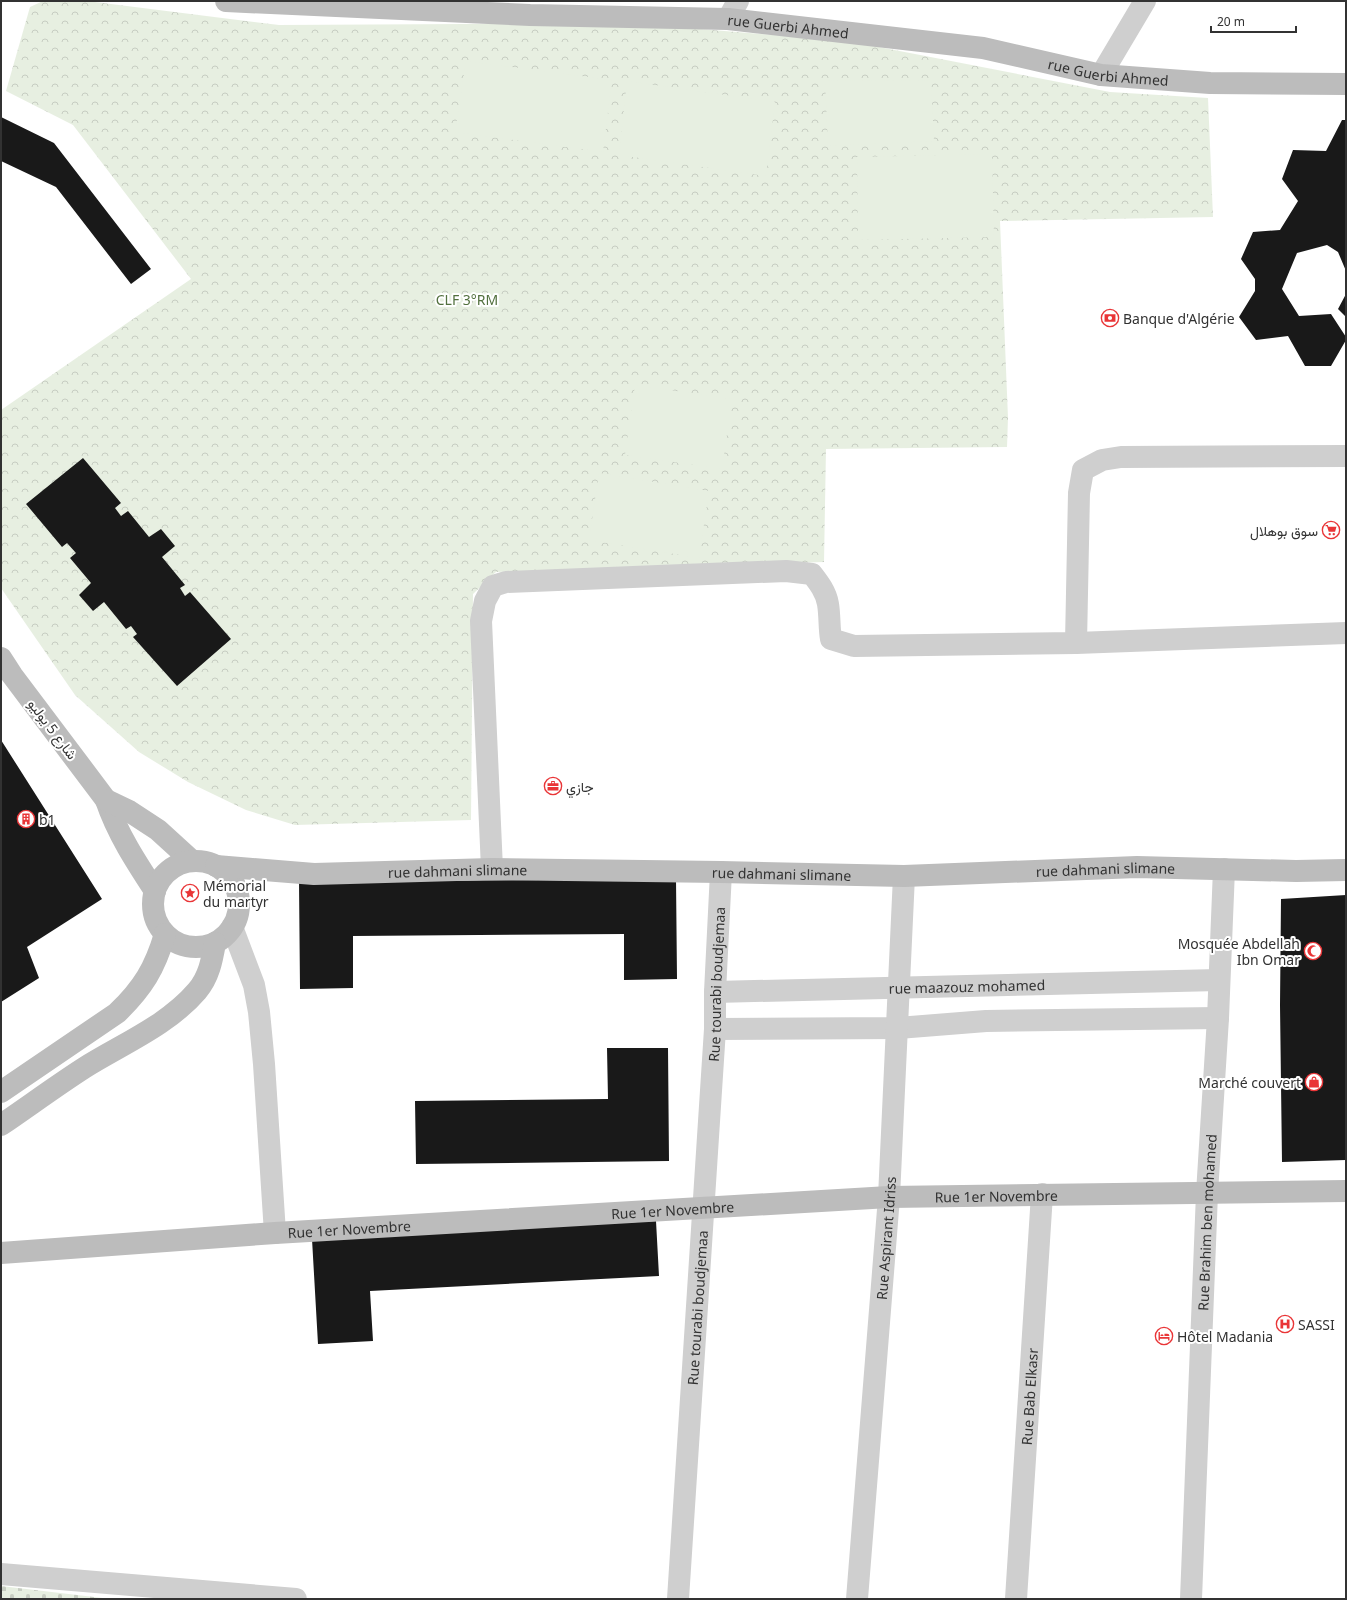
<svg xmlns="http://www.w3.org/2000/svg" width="1347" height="1600" font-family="'Noto Sans',Vazirmatn,sans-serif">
	<defs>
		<pattern id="forest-crowns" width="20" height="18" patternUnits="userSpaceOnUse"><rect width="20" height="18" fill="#e7efe1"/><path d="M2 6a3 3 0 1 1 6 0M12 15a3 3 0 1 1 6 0" fill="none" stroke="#c7cdc2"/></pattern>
		<pattern id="cemetery-stones" width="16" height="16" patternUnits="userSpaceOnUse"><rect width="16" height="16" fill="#e7efe1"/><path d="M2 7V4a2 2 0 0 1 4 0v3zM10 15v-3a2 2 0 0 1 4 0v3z" fill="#c7cdc2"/></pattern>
	</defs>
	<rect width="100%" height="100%" fill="#fff"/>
	<path fill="url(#forest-crowns)" d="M43,1H87L279,25L627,23L848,41L1110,92L1208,98L1213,217L1000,221L1008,418L1007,447L826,449L824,562L496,572L473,594L471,820L295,825L246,810L188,782L139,752L75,695L1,588V410L191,279L73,125L6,91L30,7Z"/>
	<path fill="url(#cemetery-stones)" d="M1,1586L111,1599H1Z"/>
	<path fill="#e7efe1" d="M466,61L612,80L603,152L455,132Z
		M931,80L934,141L828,146L825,81Z
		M627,81L775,102L766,176L619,155Z
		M992,154L994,237L858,240L857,157Z
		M635,385L732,399L722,469L625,455Z
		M599,473L709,491L699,558L589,540Z"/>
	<path fill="#191919" d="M1,117L54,143L151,269L131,284L56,187L1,161Z
		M1342,120H1346V271L1338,252L1327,245L1297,253L1282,289L1299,316L1331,314L1346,337V340L1331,366H1305L1288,336L1256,340L1239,317L1255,291V279L1241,259L1253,232L1280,230L1298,201L1282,179L1293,150L1326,151Z
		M1346,294V317L1338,309Z
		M83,458L121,503L115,508L121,516L128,511L149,537L161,529L175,546L162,557L185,585L180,588L185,596L190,592L231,639L177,686L133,637L137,634L131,626L126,629L104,602L93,611L79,595L91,583L70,558L76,553L67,543L62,547L26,504Z
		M1,740L102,899L27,947L39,978L1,1002Z
		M676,879L677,979L624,980V934L353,936V988L300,989L299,882Z
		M1346,895V1160L1282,1162L1280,1005L1281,899Z
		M607,1048H668L669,1161L416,1164L415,1101L608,1099Z
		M656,1221L659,1276L370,1291L373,1341L318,1344L312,1239Z"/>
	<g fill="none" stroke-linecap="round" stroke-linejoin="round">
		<g stroke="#cfcfcf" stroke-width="22">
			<path d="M728,19L738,1"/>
			<path d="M1101,75L1145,1"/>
			<path d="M1076,643L1079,493L1083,470L1102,460L1121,457L1346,456"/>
			<path d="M492,869L481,621L485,601L493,586L506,582L786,571L812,574C819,583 826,592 828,604C830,616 829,628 831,639L854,646L1076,643L1346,633"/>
			<path d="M232,927L254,985L259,1012L264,1064L275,1233"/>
			<path id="s1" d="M715,992L1219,980"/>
			<path d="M715,1029L898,1028L986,1021L1218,1018"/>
			<path d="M1,1574L296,1599"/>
			<path id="s2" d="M857,1599L889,1197L904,876"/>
			<path id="s3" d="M1016,1599L1042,1194"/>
			<path id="s4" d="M1191,1599L1207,1193L1218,1018L1224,869"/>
		</g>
		<path stroke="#cfcfcf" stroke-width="22" id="s5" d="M678,1599L715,1029V992L721,872"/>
		<g stroke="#bcbcbc" stroke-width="22">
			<path id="s6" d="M226,1L530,15L728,19L983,48L1101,75L1210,83L1346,84"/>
			<path d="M1,658L12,675L106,800C117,833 136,862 155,891"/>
			<path d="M106,800L129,811L158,830L192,861"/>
			<circle cx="196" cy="904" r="43"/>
			<path id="s7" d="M216,866L314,874L492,869L721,872L904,876L1137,867L1296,871L1346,870"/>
			<path d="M1,1092L117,1013C143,988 155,968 165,934"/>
			<path d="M1,1125C29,1106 56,1086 84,1068C122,1044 167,1026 197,991C209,977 212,960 215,943"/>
			<path id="s8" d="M1,1253L275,1233L889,1197L1346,1191"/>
		</g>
	</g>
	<defs>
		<symbol id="bank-ring" viewBox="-11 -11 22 22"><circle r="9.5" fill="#fff" stroke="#e93537" stroke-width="1.5"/><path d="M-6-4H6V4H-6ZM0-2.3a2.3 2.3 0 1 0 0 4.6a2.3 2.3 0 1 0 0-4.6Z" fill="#e93537"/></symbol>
		<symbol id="supermarket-ring" viewBox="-11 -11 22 22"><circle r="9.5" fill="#fff" stroke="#e93537" stroke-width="1.5"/><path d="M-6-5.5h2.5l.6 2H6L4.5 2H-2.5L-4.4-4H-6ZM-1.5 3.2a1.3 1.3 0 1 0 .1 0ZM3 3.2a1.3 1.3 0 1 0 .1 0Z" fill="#e93537"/></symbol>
		<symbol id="office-ring" viewBox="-11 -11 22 22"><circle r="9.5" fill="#fff" stroke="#e93537" stroke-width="1.5"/><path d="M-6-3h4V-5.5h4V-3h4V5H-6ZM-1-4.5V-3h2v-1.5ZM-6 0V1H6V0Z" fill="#e93537"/></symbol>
		<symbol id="building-ring" viewBox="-11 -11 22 22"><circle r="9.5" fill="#fff" stroke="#e93537" stroke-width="1.5"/><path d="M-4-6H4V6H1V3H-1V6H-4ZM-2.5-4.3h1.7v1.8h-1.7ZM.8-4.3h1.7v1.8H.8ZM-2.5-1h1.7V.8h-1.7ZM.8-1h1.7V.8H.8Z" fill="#e93537"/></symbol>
		<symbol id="sight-ring" viewBox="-11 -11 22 22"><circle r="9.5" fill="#fff" stroke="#e93537" stroke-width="1.5"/><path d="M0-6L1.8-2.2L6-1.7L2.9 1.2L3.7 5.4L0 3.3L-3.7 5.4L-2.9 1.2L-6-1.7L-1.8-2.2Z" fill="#e93537"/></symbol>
		<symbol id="mosque-ring" viewBox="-11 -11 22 22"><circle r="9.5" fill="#fff" stroke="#e93537" stroke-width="1.5"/><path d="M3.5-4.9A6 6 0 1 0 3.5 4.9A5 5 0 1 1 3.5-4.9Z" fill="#e93537"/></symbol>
		<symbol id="shop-ring" viewBox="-11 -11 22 22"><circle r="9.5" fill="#fff" stroke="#e93537" stroke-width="1.5"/><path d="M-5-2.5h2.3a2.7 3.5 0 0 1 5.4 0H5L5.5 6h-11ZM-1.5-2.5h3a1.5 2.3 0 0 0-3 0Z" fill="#e93537"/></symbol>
		<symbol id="hospital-ring" viewBox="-11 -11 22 22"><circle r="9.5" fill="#fff" stroke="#e93537" stroke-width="1.5"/><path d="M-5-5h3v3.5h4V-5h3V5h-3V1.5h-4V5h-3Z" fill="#e93537"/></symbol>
		<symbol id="hotel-ring" viewBox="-11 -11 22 22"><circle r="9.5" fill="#fff" stroke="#e93537" stroke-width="1.5"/><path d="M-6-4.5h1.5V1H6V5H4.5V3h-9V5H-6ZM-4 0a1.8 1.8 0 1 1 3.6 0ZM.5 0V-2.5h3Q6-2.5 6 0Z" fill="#e93537"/></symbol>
	</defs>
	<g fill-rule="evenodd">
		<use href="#bank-ring" x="1100" y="308" width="20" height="20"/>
		<use href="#supermarket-ring" x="1321" y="520" width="20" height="20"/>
		<use href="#office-ring" x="543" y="776" width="20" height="20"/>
		<use href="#building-ring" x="16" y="809" width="20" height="20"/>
		<use href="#sight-ring" x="180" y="883" width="20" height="20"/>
		<use href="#mosque-ring" x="1303" y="941" width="20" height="20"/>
		<use href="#shop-ring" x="1304" y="1072" width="20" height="20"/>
		<use href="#hospital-ring" x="1275" y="1314" width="20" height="20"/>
		<use href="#hotel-ring" x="1154" y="1326" width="20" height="20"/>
	</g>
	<g text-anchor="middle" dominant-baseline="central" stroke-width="4" stroke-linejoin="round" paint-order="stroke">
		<g font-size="14" fill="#323232" stroke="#fff">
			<text stroke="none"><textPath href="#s6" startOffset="563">rue Guerbi Ahmed</textPath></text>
			<text stroke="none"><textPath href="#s6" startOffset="887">rue Guerbi Ahmed</textPath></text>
			<text transform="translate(53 729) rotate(53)">شارع 5 يوليو</text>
			<text stroke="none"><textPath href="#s7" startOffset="890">rue dahmani slimane</textPath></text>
			<text stroke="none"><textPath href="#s7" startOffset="242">rue dahmani slimane</textPath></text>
			<text stroke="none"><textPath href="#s7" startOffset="566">rue dahmani slimane</textPath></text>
			<text stroke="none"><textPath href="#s5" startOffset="616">Rue tourabi boudjemaa</textPath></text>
			<text stroke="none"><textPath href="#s1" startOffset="252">rue maazouz mohamed</textPath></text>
			<text stroke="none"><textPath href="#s8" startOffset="997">Rue 1er Novembre</textPath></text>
			<text stroke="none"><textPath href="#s8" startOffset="673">Rue 1er Novembre</textPath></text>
			<text stroke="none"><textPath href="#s4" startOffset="377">Rue Brahim ben mohamed</textPath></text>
			<text stroke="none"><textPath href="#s8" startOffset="349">Rue 1er Novembre</textPath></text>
			<text stroke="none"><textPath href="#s2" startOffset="362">Rue Aspirant Idriss</textPath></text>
			<text stroke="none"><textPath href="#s5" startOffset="292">Rue tourabi boudjemaa</textPath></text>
			<text stroke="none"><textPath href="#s3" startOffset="203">Rue Bab Elkasr</textPath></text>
		</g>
		<g font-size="14" fill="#52703e" stroke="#fff">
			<text x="467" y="299">CLF 3°RM</text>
		</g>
		<g font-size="14" fill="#323232" stroke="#fff" text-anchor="start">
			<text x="1123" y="318">Banque d'Algérie</text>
			<text x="1318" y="530" text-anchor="end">سوق بوهلال</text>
			<text x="566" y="786">جازي</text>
			<text x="39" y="819">b1</text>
			<text x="203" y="885">Mémorial<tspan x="203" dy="16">du martyr</tspan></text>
			<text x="1300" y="943" text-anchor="end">Mosquée Abdellah<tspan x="1300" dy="16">Ibn Omar</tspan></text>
			<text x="1301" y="1082" text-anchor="end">Marché couvert</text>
			<text x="1298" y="1324">SASSI</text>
			<text x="1177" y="1336">Hôtel Madania</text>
		</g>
	</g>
	<rect width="1347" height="1600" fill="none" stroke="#323232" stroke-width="4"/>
	<path d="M1211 26v6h85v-6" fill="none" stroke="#323232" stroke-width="2"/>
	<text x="1217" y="26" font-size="12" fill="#323232" stroke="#ffffff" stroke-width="3" paint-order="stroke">20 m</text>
</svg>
